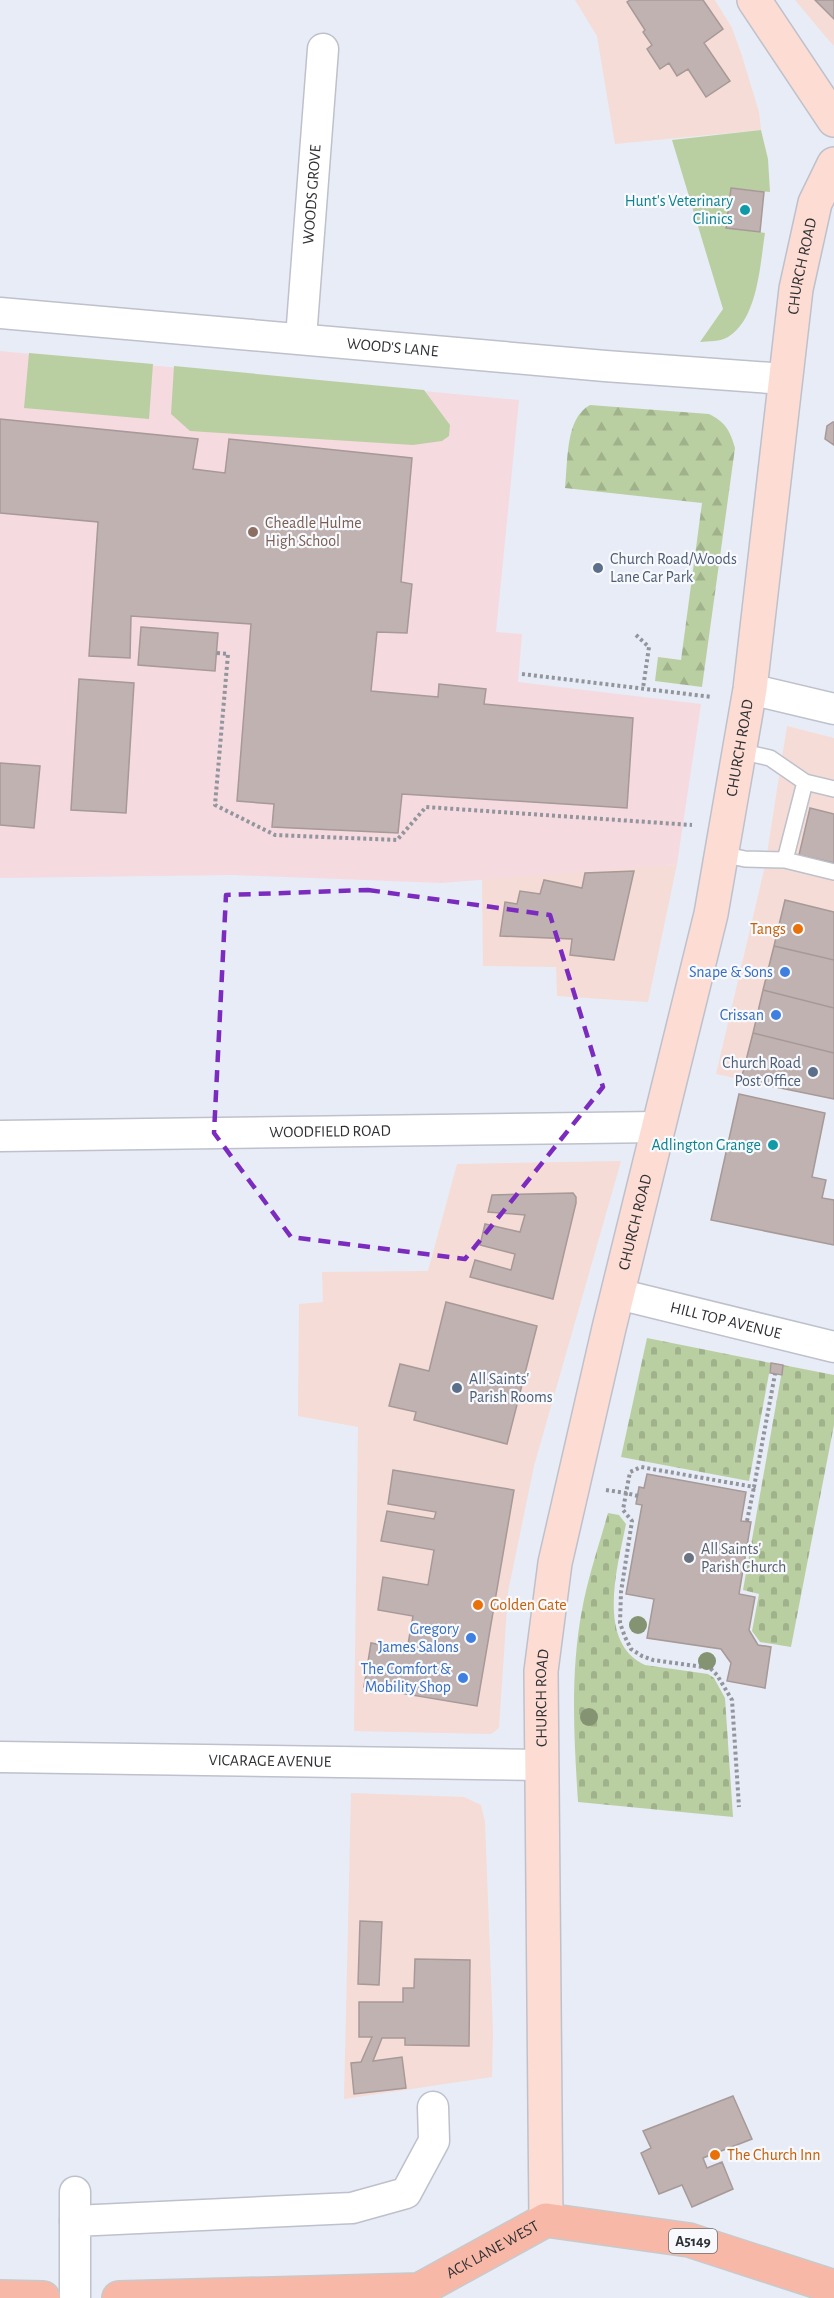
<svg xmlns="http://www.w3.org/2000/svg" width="834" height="2298" font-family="'Alegreya Sans',sans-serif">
	<defs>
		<pattern id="forest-firs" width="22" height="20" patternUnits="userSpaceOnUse" patternTransform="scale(1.5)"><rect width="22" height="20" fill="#bacfa1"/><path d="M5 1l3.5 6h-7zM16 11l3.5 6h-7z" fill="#a0b28b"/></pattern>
		<pattern id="cemetery-stones" width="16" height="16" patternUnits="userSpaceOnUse" patternTransform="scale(1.5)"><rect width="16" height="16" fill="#bacfa1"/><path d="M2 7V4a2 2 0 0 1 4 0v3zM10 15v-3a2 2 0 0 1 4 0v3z" fill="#a0b28b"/></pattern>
	</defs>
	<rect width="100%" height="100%" fill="#e8ecf6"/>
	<path fill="#f5dcd6" d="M575,0H715L732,28L742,56L759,112L761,130L615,144L597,36Z
		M795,0H834V46L825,36Z
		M787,726L834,738V1099L716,1074L765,866Z
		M677,864L648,1002L557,996L556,967L483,966L482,878Z
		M621,1161L534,1466L508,1592L499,1728L491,1734L354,1731L358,1427L298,1416L299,1304L323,1302L322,1272L428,1271L457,1164Z
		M351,1793L464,1797L481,1805L485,1822L493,2032L492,2077L344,2099Z"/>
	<path fill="#f5dae0" d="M0,351L519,400L496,632L522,634L518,682L701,704L677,864L442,883L233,875L0,878Z"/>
	<path fill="#bacfa1" d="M761,130L768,159L770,192L731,188L726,228L765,233C760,264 758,319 728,337C720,342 709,341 700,342L723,309L672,140Z
		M29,353L153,364L149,419L24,408Z
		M174,366L424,390L450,425L449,436L442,441L413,445L190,431L171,414Z"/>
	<path fill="url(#forest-firs)" d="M590,405L709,414C725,422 730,430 735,448L702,687L655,681L658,657L681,660L702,503L565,488C568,462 565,418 590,405Z"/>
	<path fill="url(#cemetery-stones)" d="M647,1338L771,1363L749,1481L621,1457Z
		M783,1365L834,1375V1425L791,1647L760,1642L752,1631L759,1594L743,1590Z
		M608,1513L619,1515L626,1524C618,1565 595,1642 645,1665L708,1674L714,1678L725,1698L733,1817L578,1802C574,1739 570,1673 582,1610C588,1577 599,1545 608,1513Z"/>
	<path fill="#bfb2b1" stroke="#a69998" stroke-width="1.5" d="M630,0H703L723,29L704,43L730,81L706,97L688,69L677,76L669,63L660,69L647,49L652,45L643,32L645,30L627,2Z
		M815,0H834V19Z
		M731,188L764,192L760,232L726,228Z
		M0,419L198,439L193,469L225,473L229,439L412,458L401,582L412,584L407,633L377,632L371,691L438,697L439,684L486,689L484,704L633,718L627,808L402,794L398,833L272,827L274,804L237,801L251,624L131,616L130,658L89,656L98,522L0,513Z
		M833,422H834V445L825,439L827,426Z
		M141,627L218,633L215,671L138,665Z
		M79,679L134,683L126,813L71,810Z
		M0,763L40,766L34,828L0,825Z
		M810,808L834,814V863L799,855Z
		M634,871L614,960L570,955L572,939L500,936L505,902L517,904L520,891L540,894L544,880L582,888L585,873Z
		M785,900L834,912V960L774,946Z
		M774,946L834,960V1008L763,990Z
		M763,990L834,1008V1053L753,1033Z
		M753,1033L834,1053V1099L741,1080Z
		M739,1094L825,1113L812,1177L826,1180L822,1198L834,1200V1245L711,1220Z
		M573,1193L576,1197V1203L553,1299L470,1277L475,1260L511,1270L515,1254L480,1245L485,1224L520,1232L525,1215L488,1212L492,1195Z
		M446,1302L537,1326L507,1444L414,1420L416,1412L389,1406L400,1364L429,1371Z
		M771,1363L783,1365L782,1375L770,1373Z
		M393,1470L514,1490L477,1706L364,1687L371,1643L407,1650L413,1616L378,1610L383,1577L428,1585L434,1550L381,1541L387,1511L434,1519L436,1512L388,1504Z
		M647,1474L746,1492L741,1521L751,1522L739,1594L755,1597L749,1630L758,1645L771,1647L765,1688L727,1681L731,1663L721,1649L647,1638L654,1599L626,1594L642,1505L636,1504L639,1487L644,1488Z
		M360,1921L382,1922L379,1985L358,1984Z
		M415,1959L470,1960L469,2046L405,2045V2038H382L373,2061L402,2057L406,2088L354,2094L351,2063L361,2062L372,2037H359V2002H403V1988H414Z
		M733,2096L752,2139L703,2158L707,2168L722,2162L733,2189L692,2207L682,2185L659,2194L641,2153L651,2148L643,2131Z"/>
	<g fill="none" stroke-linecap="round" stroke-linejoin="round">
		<defs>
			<path id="lane" d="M739,751L770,758L805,782L834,789
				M721,854L745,859L785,860L834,872
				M785,860L805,782"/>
			<g id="street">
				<path id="s1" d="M0,313L605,366L785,379"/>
				<path id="s2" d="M301,338L323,49"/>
				<path d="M750,689L834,709"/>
				<path id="s3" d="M0,1136L659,1127"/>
				<path id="s4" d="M618,1294L834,1347"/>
				<path id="s5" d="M0,1757L541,1765"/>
				<path d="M75,2192V2221"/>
				<path d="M75,2298V2221L352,2208L406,2193L434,2141L433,2107"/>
			</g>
			<g id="secondary">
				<path d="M754,0L834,120"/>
				<path id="s6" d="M546,2220L541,1671L555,1563L609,1328L711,914L750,689L796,289L815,203L834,164"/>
			</g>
			<g id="primary">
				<path d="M0,2297L43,2298"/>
				<path id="s7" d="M119,2298L419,2290L546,2220L689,2240L834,2287"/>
			</g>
		</defs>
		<use href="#lane" stroke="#bec1cb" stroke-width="18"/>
		<use href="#street" stroke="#bec1cb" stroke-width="33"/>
		<use href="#secondary" stroke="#bec1cb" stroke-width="36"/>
		<use href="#primary" stroke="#c9c9ca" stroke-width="36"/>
		<path stroke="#92959c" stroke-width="4" stroke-dasharray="3 3" stroke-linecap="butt" d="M636,635L649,647L643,688
			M217,653L228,654L215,805L275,835L397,840L426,807L692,825
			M522,674L712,697
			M606,1490L626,1493L630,1472L641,1467L754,1487L775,1374
			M638,1496L626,1493L623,1510L632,1521L621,1592L620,1623L625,1637L631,1649L642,1656L653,1660L710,1668L717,1675L732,1700L739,1807
			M747,1521L754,1487"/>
		<use href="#lane" stroke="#fff" stroke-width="15"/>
		<use href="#street" stroke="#fff" stroke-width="30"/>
		<use href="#secondary" stroke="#fcdcd3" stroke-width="33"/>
		<use href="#primary" stroke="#f8b8a7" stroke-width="33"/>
	</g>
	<g fill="#849371">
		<circle cx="638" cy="1625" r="9"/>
		<circle cx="707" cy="1661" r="9"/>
		<circle cx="589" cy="1717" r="9"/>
	</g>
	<path fill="none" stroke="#7b2cbf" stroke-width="4.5" stroke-dasharray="12 8" stroke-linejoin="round" d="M368,890L550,915L603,1087L465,1259L291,1237L214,1133L226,895Z"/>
	<g fill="#0f9aa8" stroke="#f8f9fd" stroke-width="2">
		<circle cx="745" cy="210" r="6"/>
		<circle cx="773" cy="1145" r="6"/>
	</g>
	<circle fill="#8d6e63" stroke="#f8f9fd" stroke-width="2" cx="253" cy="532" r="6"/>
	<g fill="#5c6f8a" stroke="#f8f9fd" stroke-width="2">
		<circle cx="598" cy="568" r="6"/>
		<circle cx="813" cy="1072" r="6"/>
		<circle cx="457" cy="1388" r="6"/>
	</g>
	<g fill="#e8710a" stroke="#f8f9fd" stroke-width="2">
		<circle cx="798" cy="929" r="6"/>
		<circle cx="478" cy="1605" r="6"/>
		<circle cx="715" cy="2155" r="6"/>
	</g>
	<g fill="#3f7fe0" stroke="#f8f9fd" stroke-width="2">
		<circle cx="785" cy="972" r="6"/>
		<circle cx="776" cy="1015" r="6"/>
		<circle cx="471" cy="1638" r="6"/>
		<circle cx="463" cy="1678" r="6"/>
	</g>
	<circle fill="#6b7280" stroke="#f8f9fd" stroke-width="2" cx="689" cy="1558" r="6"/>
	<g text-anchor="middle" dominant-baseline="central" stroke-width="4.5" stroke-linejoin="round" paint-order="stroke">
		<rect fill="#f8f9fd" stroke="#6b6c70" stroke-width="1.5" x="669" y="2229" width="48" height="24" rx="4.5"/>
		<g font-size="15" font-weight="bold" fill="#2f3034">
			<text x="693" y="2241">A5149</text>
		</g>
		<g font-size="16" fill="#2f3034" stroke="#f8f9fd">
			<text stroke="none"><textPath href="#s2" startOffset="144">WOODS GROVE</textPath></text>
			<text stroke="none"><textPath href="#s6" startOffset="1980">CHURCH ROAD</textPath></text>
			<text stroke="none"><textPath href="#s1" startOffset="394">WOOD'S LANE</textPath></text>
			<text stroke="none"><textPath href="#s6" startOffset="1494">CHURCH ROAD</textPath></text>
			<text stroke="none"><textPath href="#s3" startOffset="330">WOODFIELD ROAD</textPath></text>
			<text stroke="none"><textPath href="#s6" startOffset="1008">CHURCH ROAD</textPath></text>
			<text stroke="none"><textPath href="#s4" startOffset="111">HILL TOP AVENUE</textPath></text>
			<text stroke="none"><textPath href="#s6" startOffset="522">CHURCH ROAD</textPath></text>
			<text stroke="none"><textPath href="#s5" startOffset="270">VICARAGE AVENUE</textPath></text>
			<text stroke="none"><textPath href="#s7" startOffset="384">ACK LANE WEST</textPath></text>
		</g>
		<g font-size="16" fill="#0d838f" stroke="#f8f9fd" text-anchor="end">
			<text x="733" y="201">Hunt's Veterinary<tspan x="733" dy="18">Clinics</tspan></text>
			<text x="761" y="1145">Adlington Grange</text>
		</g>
		<g font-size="16" fill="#785e54" stroke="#f8f9fd" text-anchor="start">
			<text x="265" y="523">Cheadle Hulme<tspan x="265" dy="18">High School</tspan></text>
		</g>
		<g font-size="16" fill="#4e5e75" stroke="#f8f9fd" text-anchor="start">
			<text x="610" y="559">Church Road/Woods<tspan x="610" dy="18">Lane Car Park</tspan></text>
			<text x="801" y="1063" text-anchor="end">Church Road<tspan x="801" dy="18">Post Office</tspan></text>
			<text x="469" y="1379">All Saints'<tspan x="469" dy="18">Parish Rooms</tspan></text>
		</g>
		<g font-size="16" fill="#c56008" stroke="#f8f9fd" text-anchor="start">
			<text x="786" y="929" text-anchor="end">Tangs</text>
			<text x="490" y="1605">Golden Gate</text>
			<text x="727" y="2155">The Church Inn</text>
		</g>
		<g font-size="16" fill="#366cbe" stroke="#f8f9fd" text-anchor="end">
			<text x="773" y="972">Snape &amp; Sons</text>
			<text x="764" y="1015">Crissan</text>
			<text x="459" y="1629">Gregory<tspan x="459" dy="18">James Salons</tspan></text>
			<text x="451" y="1669">The Comfort &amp;<tspan x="451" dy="18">Mobility Shop</tspan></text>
		</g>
		<g font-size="16" fill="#5b616d" stroke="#f8f9fd" text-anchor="start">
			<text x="701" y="1549">All Saints'<tspan x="701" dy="18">Parish Church</tspan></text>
		</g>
	</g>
</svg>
